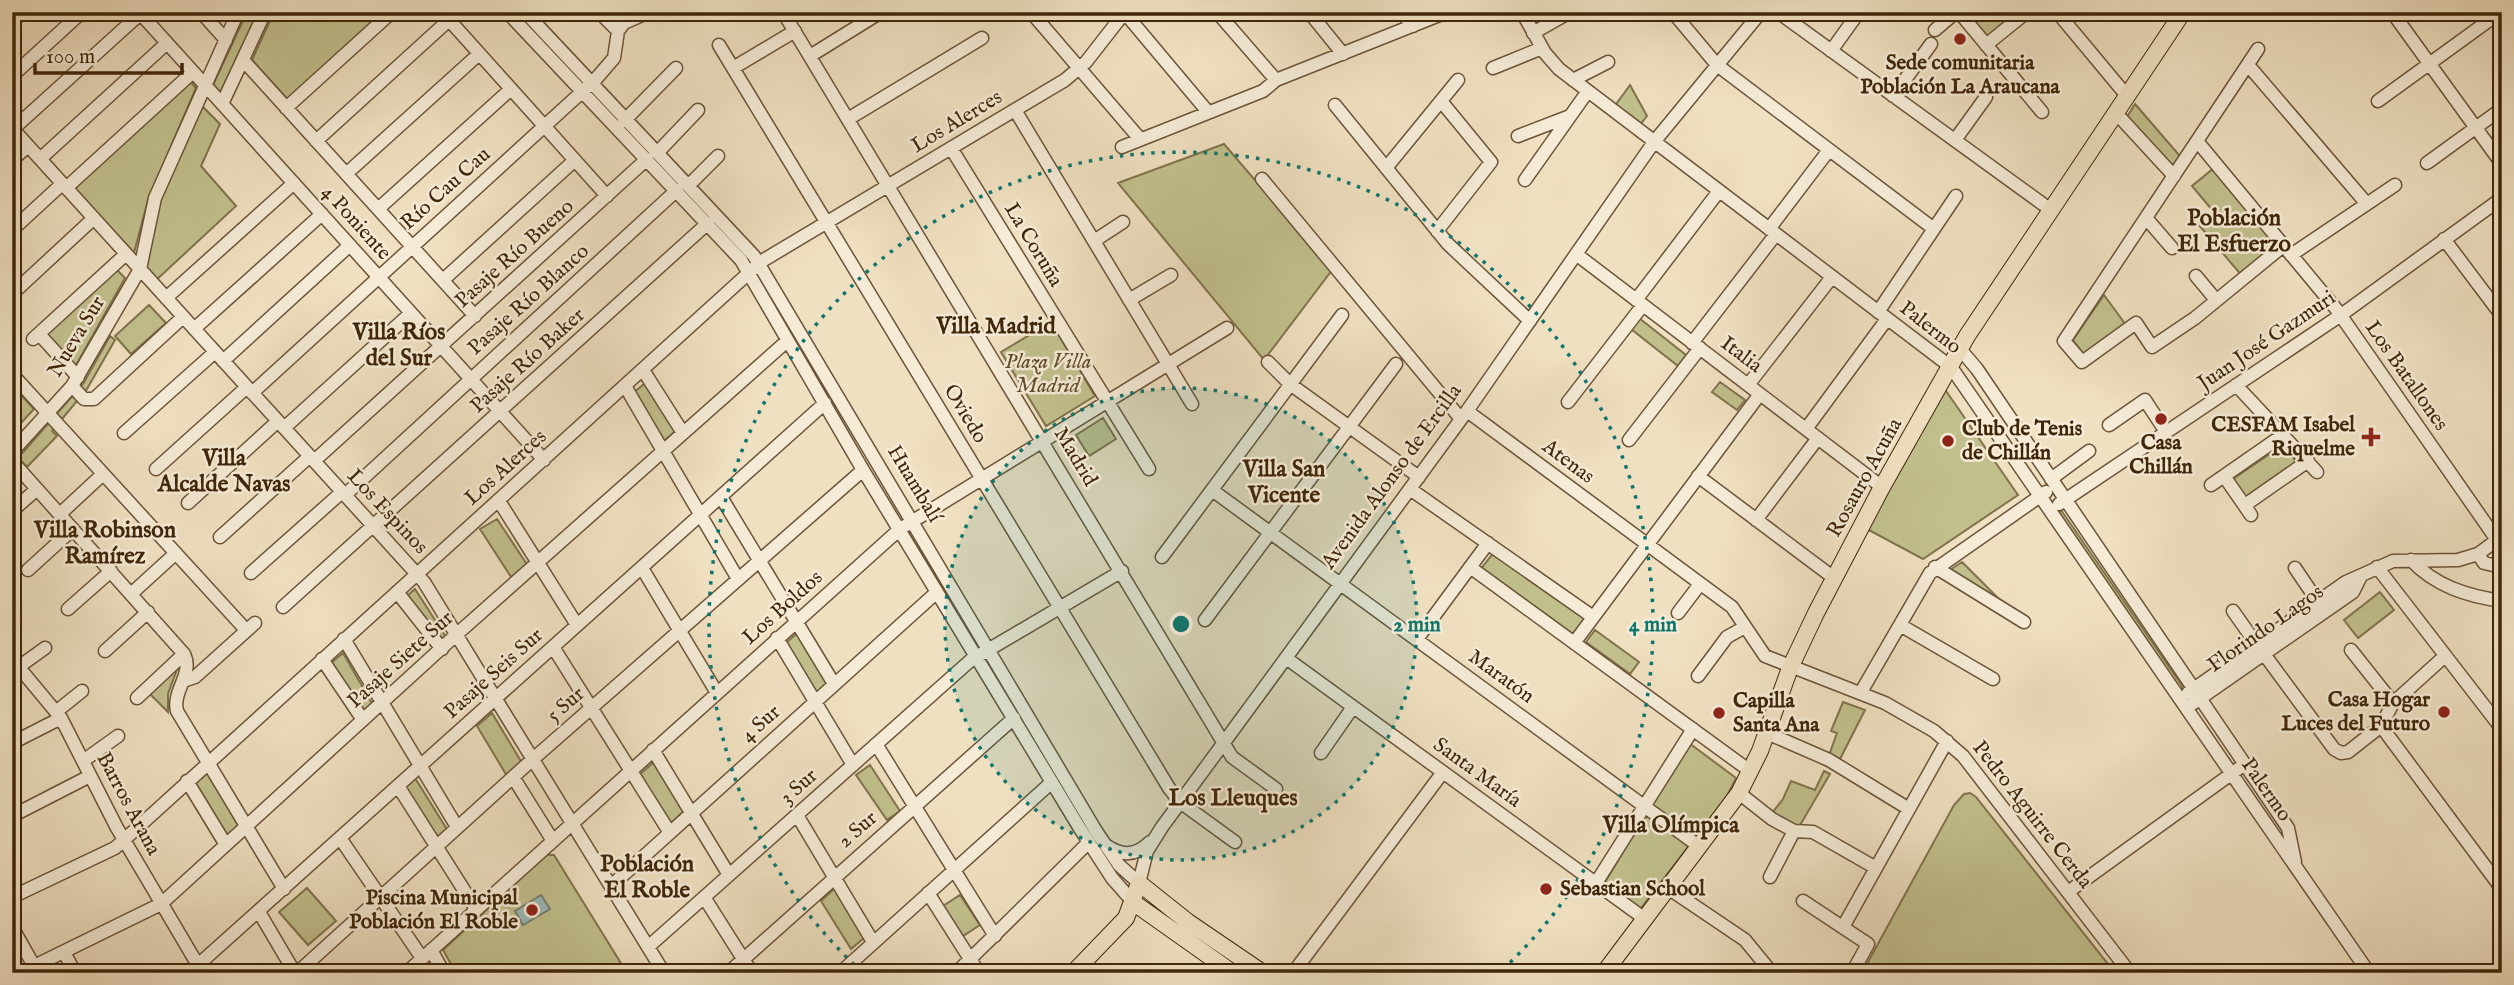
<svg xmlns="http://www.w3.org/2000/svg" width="2514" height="985" font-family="'IM FELL English',serif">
	<rect width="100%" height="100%" fill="#efe0c1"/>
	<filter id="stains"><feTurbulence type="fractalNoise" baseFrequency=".00286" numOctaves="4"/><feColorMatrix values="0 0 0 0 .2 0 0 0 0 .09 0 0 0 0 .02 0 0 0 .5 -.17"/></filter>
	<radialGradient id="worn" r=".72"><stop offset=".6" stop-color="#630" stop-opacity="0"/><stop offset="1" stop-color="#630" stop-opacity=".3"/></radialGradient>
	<path fill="#c1c08d" stroke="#80734c" stroke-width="2" d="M247,12H259L221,93L213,85Z
		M274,12H383L288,100L252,60Z
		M1965,12H2016L1985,38Z
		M190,81L196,88L148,200L134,253L73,188Z
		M1630,85L1647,116L1639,126L1614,107Z
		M2135,104L2180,156L2173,168L2127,117Z
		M202,106L220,124L201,166L236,206L153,283L144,270L160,198Z
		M1224,144L1332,270L1264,360L1118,183Z
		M2214,168L2279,246L2243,277L2198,224L2213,211L2192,186Z
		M115,268L125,278L75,367L45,334Z
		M2104,295L2126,325L2085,356L2073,340Z
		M149,305L166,323L131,354L115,336Z
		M1639,318L1686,355L1678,366L1631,329Z
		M1051,322L1095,396L1046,426L1001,352Z
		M110,336L115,340L87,389L52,431L57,436L27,467L18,458L83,384Z
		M649,380L679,428L663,442L633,393Z
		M1720,382L1745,400L1737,410L1712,392Z
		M12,385L34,409L12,433Z
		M1944,388L2018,495L1923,559L1867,529Z
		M1103,418L1116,439L1089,456L1076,435Z
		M2280,447H2284L2297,462L2247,500L2233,479Z
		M2061,510L2183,687L2176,692L2054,515Z
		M497,519L528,566L511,577L480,529Z
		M1495,551L1586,618L1572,637L1480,570Z
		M1962,562L2012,612L1947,572Z
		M415,589L446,637L435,647L400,602Z
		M2380,592L2394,610L2358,638L2344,620Z
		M1595,630L1639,662L1630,674L1586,642Z
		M797,633L828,683L814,696L785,644Z
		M343,653L373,705L356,720L324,669Z
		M179,664L168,694V712L149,693Z
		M1843,702L1865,710L1839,761L1828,758L1837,733L1831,731Z
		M492,713L522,763L507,776L477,726Z
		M1689,743L1736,778L1727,796L1638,912L1602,887Z
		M654,762L684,811L669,825L639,775Z
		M870,765L900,811L887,820L856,775Z
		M211,770L243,824L226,839L193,785Z
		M1824,771L1830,774L1799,827L1772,813L1783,799L1791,781L1815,790Z
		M415,778L448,831L437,839L403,789Z
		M1970,793L1976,797L2115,973H1862L1954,805L1964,794Z
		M546,855H554L627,973H456L443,950Z
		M307,888L336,921L308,945L279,912Z
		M835,888L865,937L851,949L821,901Z
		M960,895L980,925L963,936L943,906Z"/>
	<path fill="#9bbbb9" stroke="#767f73" stroke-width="2" d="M541,895L550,909L523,925L515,911Z"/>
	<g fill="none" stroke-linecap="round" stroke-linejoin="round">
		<defs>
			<path id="minor" d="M139,12L544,460
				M201,12L226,40
				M442,12L607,196
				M507,12L741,260L863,470L1079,827L1112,878L1134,903
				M525,12L754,256L1096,831L1119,865L1139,883L1147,851L1162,827L1467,411L1654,142L1761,12
				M599,12L618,31
				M783,12L1232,757L1276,789
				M1031,12L1140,139
				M1124,12L1208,112
				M1217,12L1276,80L1447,12
				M1309,12L1343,54
				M1401,12L1413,26
				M1522,12L1545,53L1559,69L1951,367L2369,973
				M1778,12L2051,210
				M1959,12L2042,112
				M2057,12L2127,96
				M2392,12L2502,164
				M1676,16L1717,65L1934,229
				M12,22L23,12
				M1935,30L1956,12
				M618,31L624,23L649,12
				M1533,33L1570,12
				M719,45L1169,788L1180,802L1235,842
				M1986,45L2027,12
				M2258,49L2064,341L2082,362L2136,323L2152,347L2195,318L2283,246
				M1831,51L1859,12
				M810,56L881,12
				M243,60L475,316
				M2248,65L2367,204
				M733,68L795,31
				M1493,68L1542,48
				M12,76L82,12
				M1573,80L1608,62
				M1893,96L1931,44
				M2378,101L2491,19
				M222,104L265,12
				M1335,105L1448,244L1530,321
				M286,108L392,12
				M1015,110L1192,404
				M2116,113L2174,176
				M848,119L982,38
				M624,121L676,68
				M12,128L424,582L664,973
				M13,129L140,14
				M1518,136L1570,116
				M1955,140L1986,97
				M316,141L449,20
				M2197,141L2337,310L2497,540
				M1122,147L1263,91L1276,80
				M951,148L1149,469
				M657,153L698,110
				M40,159L167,43
				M12,160L28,146
				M2427,163L2496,113
				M1386,168L1458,80
				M346,174L479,54
				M1262,179L1461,419
				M1525,180L1588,91
				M688,186L718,156
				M66,188L193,72
				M378,209L511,89
				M2146,218L2172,248
				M1769,229L1829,150
				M12,230L62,184
				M1437,231L1491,162L1441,101
				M2444,239L2502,316
				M1094,241L1123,222
				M1576,254L1882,487
				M2291,255L2395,185
				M2196,276L2216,300
				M443,280L575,160
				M12,294L94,218
				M166,298L294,183
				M1129,300L1171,275
				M1636,300L1719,191
				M1878,312L1956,196
				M194,329L322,214
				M39,334L78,377
				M33,339L126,254
				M1692,343L1776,234
				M1960,349L1977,369L2288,828L2295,862
				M223,361L350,245
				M1268,362L1290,384L1419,477
				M643,370L683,433
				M12,374L246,630
				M1748,385L1832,277
				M2236,385L2317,472
				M72,386L84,399H94L183,317
				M625,386L738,579
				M252,393L595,80L614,58L618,31
				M1568,402L1643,305
				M1467,411L1732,607L1765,656L1885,703L1934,731L1963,756L2130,973
				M2109,425L2145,400L2166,432
				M284,428L411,313
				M1806,429L1887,319
				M124,433L215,352
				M1629,440L1700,348
				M12,452L72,386L140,269L155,198L238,12
				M12,461L184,654C194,674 172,690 177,711L284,889
				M314,461L647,159
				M156,469L247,387
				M1698,476L1834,578
				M2224,476L2251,515
				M2051,479L2089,451
				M2211,485L2283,435
				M1410,489L1593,617
				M1212,490L1700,847
				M345,495L677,190
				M721,497L834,684
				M499,501L577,625
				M188,503L278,421
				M2059,504L2341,315L2502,198
				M2245,505L2308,461
				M12,511L37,489
				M60,514L103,474
				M1756,520L1818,438
				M220,537L310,456
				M2478,554L2484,563L2502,567
				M1162,557L1342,315
				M2411,560C2435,586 2467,596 2502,601
				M1470,567L1750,771
				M1935,567L2024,622
				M2377,567L2502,729
				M642,568L717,693
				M2295,568L2318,602
				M28,570L73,529
				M251,573L342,492
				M397,592L442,649
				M131,594L176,553
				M283,607L708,223
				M68,609L111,571
				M2233,611L2257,645
				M1678,613L1700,584
				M1205,620L1396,364
				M1900,625L1993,679
				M777,638L853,765
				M344,639L457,827
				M1417,639L1488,543
				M1574,643L1760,394
				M553,647L670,833
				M2351,650L2393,703
				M105,651L148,612
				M2264,654L2334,749L2341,753L2348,752L2381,726L2393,703L2445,656
				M1286,658L1645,919
				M12,659L61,718L117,828L202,972
				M322,659L363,720
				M13,671L45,648
				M1698,676L1727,637L1745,627
				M183,681L195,677L255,623
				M1861,692L1930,573L2046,492
				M2188,693L2346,582L2393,561L2458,560L2478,554L2501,537
				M137,698L184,654
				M2192,704L2353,592L2361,576
				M57,711L82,691
				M2381,726L2502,889
				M1767,733L1829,760L1909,809
				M12,743L61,718
				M876,744L995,936
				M653,750L729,875
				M1321,753L1353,707
				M83,761L118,736
				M513,777L553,841
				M187,781L226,845
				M398,786L476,909
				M1739,793L1772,819L1794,831L1813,832L1876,868
				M797,815L873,942
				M12,816L90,776
				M340,838L422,958
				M1107,846C1123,857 1137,855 1150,842
				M1770,877L1794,831
				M1596,883L1693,729
				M611,886L937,592
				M1668,888L1745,940L1772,973
				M2068,892L2238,769
				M928,893L979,973
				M12,897L115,848L762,261L1065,80L1086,62L1125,12
				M704,897L752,973
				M1803,901L1868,944L1852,973
				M259,912L295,973
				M12,927L34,966
				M1843,927L1947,741
				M648,947L971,660L1122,571
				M431,950L444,973
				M64,952L75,973
				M20,973L161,904L457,634L787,341
				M189,973L825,403
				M297,973L533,759L863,470
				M406,973L900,529L1227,328
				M728,973L1014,718
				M840,973L1052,782
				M956,973L1089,842
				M1293,973L1443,772"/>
			<path id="major" d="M1134,903L1233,973
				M1073,973L1126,918L1139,883L1188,922L1263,973
				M1604,973L1739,793L1760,751L1790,668L1816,613L1882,487L1967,336L2183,12"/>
		</defs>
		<use href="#minor" stroke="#6b5438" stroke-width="15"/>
		<use href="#major" stroke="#3f260a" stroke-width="18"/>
		<use href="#minor" stroke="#f5ebd7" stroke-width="12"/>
		<use href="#major" stroke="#efe0c1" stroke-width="16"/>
	</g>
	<circle cx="1181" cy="624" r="236" fill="#0f766e" fill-opacity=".12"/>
	<g fill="none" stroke="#0f766e" stroke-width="3.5" stroke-dasharray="3.5 7">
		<circle cx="1181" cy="624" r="236"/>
		<path d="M862 972A472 472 0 1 1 1500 972"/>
	</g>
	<g fill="#8f2418" stroke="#f5ebd7" stroke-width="2.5">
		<circle cx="1960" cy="39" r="7"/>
		<circle cx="2161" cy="419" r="7"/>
		<path d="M2367.5 426.5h7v7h7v7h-7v7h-7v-7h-7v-7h7z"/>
		<circle cx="1948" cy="441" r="7"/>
		<circle cx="2444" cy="712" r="7"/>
		<circle cx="1719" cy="713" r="7"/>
		<circle cx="1546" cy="889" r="7"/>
		<circle cx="532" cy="910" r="7"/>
	</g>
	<g text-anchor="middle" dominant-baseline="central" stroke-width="5" stroke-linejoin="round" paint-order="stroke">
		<g font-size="21" font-weight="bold" fill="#3f260a" stroke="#f5ebd7" text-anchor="end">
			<text x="1960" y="63" text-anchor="middle">Sede comunitaria<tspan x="1960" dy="24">Población La Araucana</tspan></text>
			<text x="2355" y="425">CESFAM Isabel<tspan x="2355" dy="24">Riquelme</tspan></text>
			<text x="1962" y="429" text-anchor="start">Club de Tenis<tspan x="1962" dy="24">de Chillán</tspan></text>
			<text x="2161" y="443" text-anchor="middle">Casa<tspan x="2161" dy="24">Chillán</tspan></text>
			<text x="2430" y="700">Casa Hogar<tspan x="2430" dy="24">Luces del Futuro</tspan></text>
			<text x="1733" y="701" text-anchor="start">Capilla<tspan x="1733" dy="24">Santa Ana</tspan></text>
			<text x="1560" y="889" text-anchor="start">Sebastian School</text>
			<text x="518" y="898">Piscina Municipal<tspan x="518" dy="24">Población El Roble</tspan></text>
		</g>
		<g font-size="21" fill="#3f260a" stroke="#f5ebd7">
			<text transform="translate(957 122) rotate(-31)">Los Alerces</text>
			<text transform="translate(446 189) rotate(-42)">Río Cau Cau</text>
			<text transform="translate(356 223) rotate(48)">4 Poniente</text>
			<text transform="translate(1033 245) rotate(59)">La Coruña</text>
			<text transform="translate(515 254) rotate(-42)">Pasaje Río Bueno</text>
			<text transform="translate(529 300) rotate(-42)">Pasaje Río Blanco</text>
			<text transform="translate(1930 328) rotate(38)">Palermo</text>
			<text transform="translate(77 337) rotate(-59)">Nueva Sur</text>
			<text transform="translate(2267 341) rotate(-34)">Juan José Gazmuri</text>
			<text transform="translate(1741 355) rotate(37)">Italia</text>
			<text transform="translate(528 361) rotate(-42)">Pasaje Río Baker</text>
			<text transform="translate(2406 376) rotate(55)">Los Batallones</text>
			<text transform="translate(965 414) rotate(59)">Oviedo</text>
			<text transform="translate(1075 457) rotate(59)">Madrid</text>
			<text transform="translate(1568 462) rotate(37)">Atenas</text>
			<text transform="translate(506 468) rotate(-42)">Los Alerces</text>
			<text transform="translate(1392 477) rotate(-54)">Avenida Alonso de Ercilla</text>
			<text transform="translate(1865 478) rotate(-61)">Rosauro Acuña</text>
			<text transform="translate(914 484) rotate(59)">Huambalí</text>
			<text transform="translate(387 512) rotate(47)">Los Espinos</text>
			<text transform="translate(783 608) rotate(-42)">Los Boldos</text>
			<text transform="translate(2266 629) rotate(-35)">Florindo Lagos</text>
			<text transform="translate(401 660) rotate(-42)">Pasaje Siete Sur</text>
			<text transform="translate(494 674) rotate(-42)">Pasaje Seis Sur</text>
			<text transform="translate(1501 677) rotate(36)">Maratón</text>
			<text transform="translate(566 705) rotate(-41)">5 Sur</text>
			<text transform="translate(761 724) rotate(-42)">4 Sur</text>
			<text transform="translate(1477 773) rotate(36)">Santa María</text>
			<text transform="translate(799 787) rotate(-42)">3 Sur</text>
			<text transform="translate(2266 790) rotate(55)">Palermo</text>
			<text transform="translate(128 804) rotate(62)">Barros Arana</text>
			<text transform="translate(2032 815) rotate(52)">Pedro Aguirre Cerda</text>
			<text transform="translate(858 830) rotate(-41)">2 Sur</text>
		</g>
		<g font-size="21" font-style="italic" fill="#604c2b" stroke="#f5ebd7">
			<text x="1048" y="362">Plaza Villa<tspan x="1048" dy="24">Madrid</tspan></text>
		</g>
		<g font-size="23" font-weight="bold" fill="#3f260a" stroke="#f5ebd7">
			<text x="2234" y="218">Población<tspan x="2234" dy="26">El Esfuerzo</tspan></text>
			<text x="996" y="326">Villa Madrid</text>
			<text x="399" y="332">Villa Ríos<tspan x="399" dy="26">del Sur</tspan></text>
			<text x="224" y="458">Villa<tspan x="224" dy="26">Alcalde Navas</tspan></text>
			<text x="1284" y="469">Villa San<tspan x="1284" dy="26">Vicente</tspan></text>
			<text x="105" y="530">Villa Robinson<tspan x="105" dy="26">Ramírez</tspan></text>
			<text x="1233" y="798">Los Lleuques</text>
			<text x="1671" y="825">Villa Olímpica</text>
			<text x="647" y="864">Población<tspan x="647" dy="26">El Roble</tspan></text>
		</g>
	</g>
	<circle cx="1181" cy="624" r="10" fill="#0f766e" stroke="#f5ebd7" stroke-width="3.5"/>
	<g font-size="21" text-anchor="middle" font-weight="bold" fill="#0f766e" stroke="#f5ebd7" stroke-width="5" stroke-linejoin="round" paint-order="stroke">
		<text x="1417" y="631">2 min</text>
		<text x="1653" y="631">4 min</text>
	</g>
	<rect width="2514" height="985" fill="none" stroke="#efe0c1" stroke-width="42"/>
	<rect x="14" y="14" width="2486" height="957" fill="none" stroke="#3f260a" stroke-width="3.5"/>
	<rect x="21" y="21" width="2472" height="943" fill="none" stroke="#3f260a" stroke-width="2"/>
	<path d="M35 63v10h147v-10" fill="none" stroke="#3f260a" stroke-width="3.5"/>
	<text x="46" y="63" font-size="21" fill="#3f260a" stroke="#f5ebd7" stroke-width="5" paint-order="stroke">100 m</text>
	<rect width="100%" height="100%" filter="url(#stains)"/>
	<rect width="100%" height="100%" fill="url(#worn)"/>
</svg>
